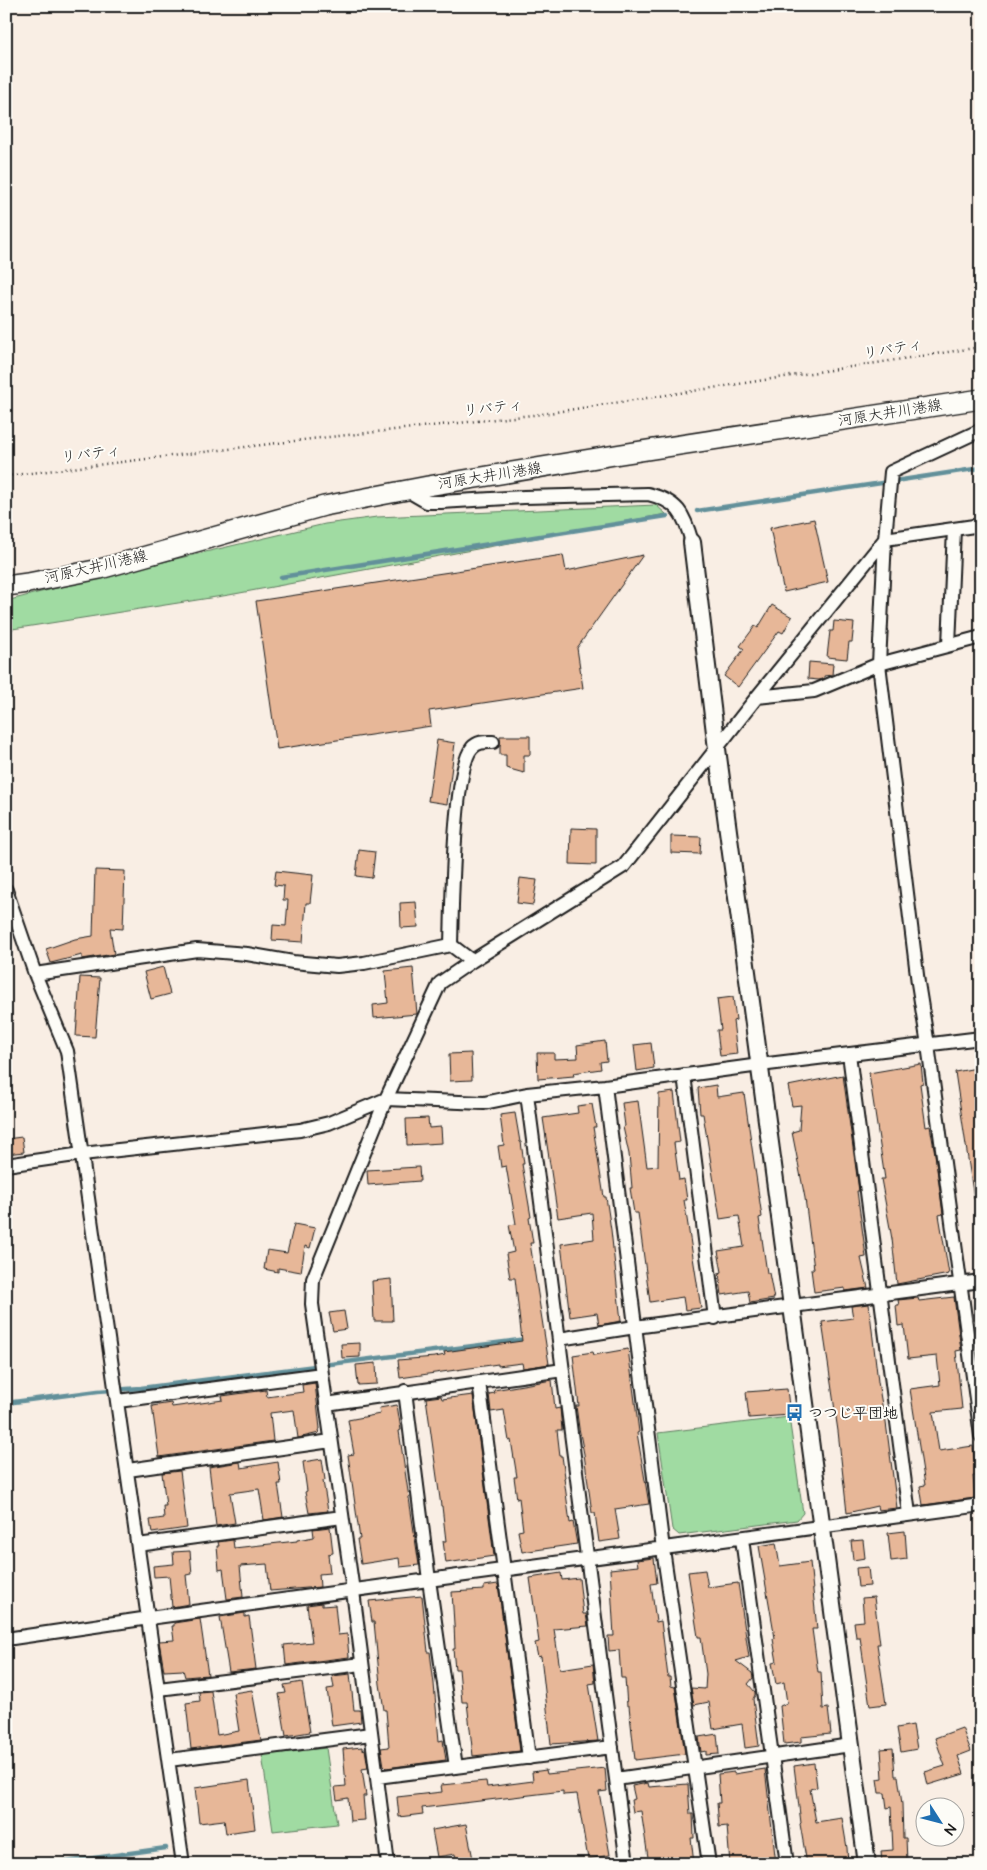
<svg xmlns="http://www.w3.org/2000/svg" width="987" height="1870" font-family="'Architects Daughter','Klee One',sans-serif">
	<rect width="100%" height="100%" fill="#f9eee4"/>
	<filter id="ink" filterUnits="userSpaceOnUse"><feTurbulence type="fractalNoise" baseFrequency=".02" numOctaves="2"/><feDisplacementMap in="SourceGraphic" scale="10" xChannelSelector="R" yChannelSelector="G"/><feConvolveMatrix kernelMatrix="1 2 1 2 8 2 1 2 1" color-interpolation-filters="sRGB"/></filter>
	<g filter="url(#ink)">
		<path fill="#a0dba2" stroke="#5e7c5f" d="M656,505L666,514L229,595L6,630V601L103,576L325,524L377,517Z
			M789,1417L803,1513L797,1520L679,1535L672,1529L658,1433Z
			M326,1748L337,1824L273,1831L262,1755Z"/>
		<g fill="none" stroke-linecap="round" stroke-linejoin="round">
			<path stroke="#62909a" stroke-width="4.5" d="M697,511L981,468
				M281,577L667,516
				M6,1403L98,1391L141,1388L527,1339
				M51,1864L166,1848"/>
		</g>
		<path fill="#e7b798" stroke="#1c1c1c" d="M814,519L828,582L784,592L770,528Z
			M563,555L566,571L643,555L577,648L583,688L429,711L431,726L277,749L256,601Z
			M772,605L792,617L783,633L779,631L738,687L724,676L744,649L740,646L755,626L758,628Z
			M834,621L854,623L852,642H849L847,659L827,657L830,631H833Z
			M809,662L833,664L832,675L824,676V678L819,680L808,679Z
			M500,736H530V755H524V773L506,768V755H500Z
			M437,740L455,743L447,804L428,801Z
			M571,828L596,829V865L570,864Z
			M671,836L701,837L700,854L671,853Z
			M359,850L375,852L372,878L356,876Z
			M95,870L125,871L123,929L110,928L114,954L82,959V955L51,963L46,949L75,939L93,936Z
			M276,871L313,875L310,903H306L303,942L272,940L273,925L286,926L288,900H283L284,886L274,885Z
			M520,878L537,880L533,905L517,903Z
			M416,902L418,927L401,928L400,903Z
			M163,967L170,994L151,999L144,972Z
			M413,968L417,1014L374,1018L373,1005L388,1003L385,971Z
			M80,977L100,978L95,1037L76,1036Z
			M733,997L736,1020L733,1021L737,1054L720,1056L717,1030H721L717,999Z
			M605,1041L607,1061L600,1062L601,1069L573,1073L574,1076L538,1079L537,1053H554V1059L578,1058L577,1045Z
			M651,1043L654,1068L637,1071L634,1045Z
			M471,1053L472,1080L450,1081L449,1054Z
			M921,1064L923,1083L920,1084L926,1127L930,1126L935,1154L943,1214L939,1215L949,1274L897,1284L892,1239L881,1179H885L869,1073Z
			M977,1068L981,1093V1199H974L955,1072Z
			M843,1075L859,1191H857L866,1257L861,1258L868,1288L845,1291V1288L814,1292L811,1269H814L805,1198L792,1132L799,1130L801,1105L792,1106L788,1086Z
			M716,1085L717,1097L744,1093L762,1217L759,1218L767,1273H769L774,1299L750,1303L748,1291L722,1295L719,1273L722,1272L718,1251L744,1247L739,1216L720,1219L703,1114H700L698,1088Z
			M674,1092L680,1142L674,1143L679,1180L684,1179L687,1200H684L701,1308L685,1310L683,1297L650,1302L638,1213H634L630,1188H632L629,1154L623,1127L625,1126L622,1103L638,1101L647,1167L658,1166L659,1094Z
			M592,1104L596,1127H593L604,1197H606L611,1230L621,1321L599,1325L597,1313L570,1317L561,1244L594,1239L592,1213L558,1218L543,1118L578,1113L577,1106Z
			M515,1113L520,1142H521L524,1164H522L531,1217L529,1218L533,1243H530L549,1364L523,1368L522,1363L498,1366V1364L400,1378L398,1360L435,1357L445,1355L444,1352L522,1341L515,1278H510L506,1254L514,1252L509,1225L516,1224L506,1166L501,1167L498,1146L504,1145L500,1115Z
			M428,1118L429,1128L441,1127L442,1143L407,1145L406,1119Z
			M22,1137L24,1152L6,1154V1139Z
			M419,1167L420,1181L368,1185L367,1170Z
			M294,1224L315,1228L310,1248L305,1246L301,1272L278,1268V1272L264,1269L267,1250L287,1253Z
			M391,1279L393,1321H374L372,1281Z
			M954,1297L961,1350L956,1351L962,1409L933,1412L939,1451L973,1446L976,1476H973L975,1498L923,1505L920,1486L925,1485L910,1389L940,1385L937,1356L908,1359L904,1325L898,1326L896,1305H899L898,1300L918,1298L919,1301Z
			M869,1304L878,1382L884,1416L885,1415L897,1508L878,1510L877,1506L847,1513L838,1431L822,1322L853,1318L851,1306Z
			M344,1311L347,1329L333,1331L329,1313Z
			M360,1343V1357L342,1358L341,1344Z
			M628,1349L639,1432L637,1433L649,1504L615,1509L620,1539L599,1542L595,1513H592L584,1454L579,1428L576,1406H579L573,1355L593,1352L594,1355Z
			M376,1363L377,1384L358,1385L356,1365Z
			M552,1380L555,1409L560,1408L562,1430H557L560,1456H562L565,1477L564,1478L570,1523L573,1522L577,1544L522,1552L518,1531L523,1530L519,1498L517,1499L514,1477H517L511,1440L509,1441L504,1410L491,1412L489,1394L495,1393L494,1390Z
			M315,1383L320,1429L318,1430L319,1433L298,1438L294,1410L270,1413L273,1441L159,1457L152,1406L171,1403L172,1407L223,1400L222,1396L266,1390L267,1397L303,1392L302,1385Z
			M787,1389L790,1415L749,1418L746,1392Z
			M473,1395L494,1556L446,1563L443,1541H446L442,1506H441L426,1398L441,1396L442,1399Z
			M397,1405L401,1430L399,1431L419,1565L400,1567L399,1558L361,1564L357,1539H360L348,1455L354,1454L348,1420L380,1414L379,1408Z
			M322,1459L325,1480L323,1481L328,1511L309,1513L305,1492L307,1491L303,1462Z
			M240,1462L241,1468L278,1462L281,1484H278L283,1517L264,1520L259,1489L230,1493L235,1523L216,1526L209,1467Z
			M180,1471L187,1528L152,1533L150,1520L164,1518L163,1506H166L162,1473Z
			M330,1527L333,1553L328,1554L330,1573L319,1574L320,1587L270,1591L267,1564L240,1566L243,1597L227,1599L223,1569L219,1570L217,1546H219L218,1542L233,1540L234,1548L297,1541V1540L314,1537L313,1529Z
			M905,1531L907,1559L891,1561L888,1533Z
			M863,1540L865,1558L853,1560L851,1541Z
			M776,1543L780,1566L810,1562L817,1629H812L818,1672H821L823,1709L828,1708L831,1734L801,1737V1742L784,1744L780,1706L787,1703L784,1682L776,1684L772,1663L777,1662L773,1639L775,1638L759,1546Z
			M190,1551L192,1574L186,1575L189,1604L172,1607L169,1576L154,1577L153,1566L174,1564L173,1552Z
			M654,1558L657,1583L651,1584L656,1622L661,1621L668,1677H670L671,1686L675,1687L685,1754L635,1760L629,1706H627L625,1678H621L619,1650L609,1651L608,1636H614L610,1569L638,1566L637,1560Z
			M868,1567L870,1586L858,1587L856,1568Z
			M705,1570L708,1587L738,1583L749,1657L736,1661L752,1673L753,1678L748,1684L755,1692V1695L753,1699L759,1746L745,1748L742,1724L713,1729L709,1702L694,1705L691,1688L705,1689L706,1674L701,1637H698L688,1572Z
			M561,1573L562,1580L579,1578L583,1614H586L588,1626L554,1629L560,1669L593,1664L595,1683L589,1684L598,1741L551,1744L541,1656L538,1657L535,1643L539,1642L530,1578Z
			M498,1584L520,1751L473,1756L467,1702H462L459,1669H455L453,1649H455L454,1624L452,1592L484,1590V1586Z
			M422,1596L428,1652H430L434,1684L439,1741L443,1740L446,1760L386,1768L384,1766L381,1748L389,1747L386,1710H384L380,1684L374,1622H372L369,1601Z
			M874,1597L880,1644H877L886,1704L870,1706L860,1637H856L854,1622L864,1621L862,1598Z
			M322,1603V1606L335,1605L338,1635L347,1634L349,1657L286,1665L284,1645L312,1642L307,1605Z
			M245,1613V1617L249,1616L256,1669L229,1672L220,1617Z
			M200,1619L208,1675L185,1677L183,1670L164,1671L159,1641L174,1640L172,1626H174V1623Z
			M350,1674L354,1710H360L361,1722L332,1726L327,1689L334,1688L332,1676Z
			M302,1682L310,1732L286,1736L279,1694L286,1693L284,1685Z
			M252,1690L261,1740L191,1749L186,1703L200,1701L199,1692L211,1691L217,1735L239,1731L233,1693Z
			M913,1725L917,1749L901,1752L897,1728Z
			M962,1728L971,1751L958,1756L964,1774L928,1785L925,1772L945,1766L935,1738Z
			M717,1734L719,1754L706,1755V1751L701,1752L699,1737Z
			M362,1747V1750L365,1749L368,1768L362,1769L366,1796H363L365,1820L350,1821L348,1798L337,1800L335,1787L346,1786L343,1749Z
			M893,1748L895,1776H898L902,1804L903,1838H906L907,1862L904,1864H882L881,1851L893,1850L891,1807L887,1808L885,1793H879L877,1779L883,1778L881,1749Z
			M814,1763L817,1787L810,1789L816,1822L842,1818L847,1848L848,1864H807L800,1824L801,1823L794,1766Z
			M605,1768L607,1791L599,1792L610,1855L588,1859L577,1794L563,1795V1791L422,1808L423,1814L399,1817L397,1797L442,1792L441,1785L486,1781L487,1787L533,1781L532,1772L546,1770L547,1774Z
			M765,1769L776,1864H730L727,1826L719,1827L717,1803H720L718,1774L734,1772V1774Z
			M249,1780L255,1829L226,1833L224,1820L199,1823L195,1788Z
			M648,1783L649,1787L688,1784L690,1814H693L694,1838H691L694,1864H679L678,1860L649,1864L641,1811L633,1812L631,1800L635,1799L632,1786Z
			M466,1824L474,1864H457L455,1854L437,1857L432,1830Z"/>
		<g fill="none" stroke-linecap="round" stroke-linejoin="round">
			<defs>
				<path id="minor" d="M981,430L891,472L885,539L879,664L918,983L928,1045L981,1436
					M408,491L427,502H441L524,497L648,494C678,501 684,514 692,542
					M949,645L954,529
					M757,697L814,691L879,664L981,637
					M6,890L35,974L67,1051L183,1864
					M451,945C452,911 453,769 472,748C478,741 486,742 493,742
					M35,974L197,950L247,954L293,962L337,966L364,963L451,945L472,961
					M849,1054L909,1514
					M684,1075L715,1318
					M605,1086L663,1549L709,1864
					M527,1094L627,1864
					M6,1165L82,1154L300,1130L329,1123L386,1099L484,1103L527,1094L605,1086L760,1065L981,1038
					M559,1339L635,1327L981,1281
					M479,1382L529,1758
					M405,1391L429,1580L456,1767
					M118,1401L322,1374
					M326,1404L563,1370
					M128,1470L331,1441
					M742,1539L787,1864
					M138,1545L342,1517
					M6,1639L149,1618L981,1505
					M159,1689L362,1664
					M169,1760L371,1734
					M377,1777L612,1747
					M616,1779L851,1745
					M388,1864L353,1591L312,1304L313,1279L386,1099L440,983L472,961L624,866L757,697L885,539L981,525"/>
				<path id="tertiary" d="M692,542L717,749L867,1864"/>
				<path id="secondary" d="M6,586L28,583L100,569L324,506L428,486L621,454L981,399"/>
			</defs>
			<use href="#minor" stroke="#1c1c1c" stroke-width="16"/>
			<use href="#tertiary" stroke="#1c1c1c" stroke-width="20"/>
			<use href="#secondary" stroke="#1c1c1c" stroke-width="22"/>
			<path stroke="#1c1c1c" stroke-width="2.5" stroke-dasharray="1 4" stroke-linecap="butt" d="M6,476L311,439L542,414L981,347"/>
			<use href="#minor" stroke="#fdfcf7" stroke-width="12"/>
			<use href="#tertiary" stroke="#fdfcf7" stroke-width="16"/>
			<use href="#secondary" stroke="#fdfcf7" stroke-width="19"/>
		</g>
	</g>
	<defs>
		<symbol id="bus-bare" viewBox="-9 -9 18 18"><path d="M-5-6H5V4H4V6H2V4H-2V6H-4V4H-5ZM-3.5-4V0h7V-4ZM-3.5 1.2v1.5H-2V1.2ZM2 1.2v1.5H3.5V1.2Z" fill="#1f6fb2" stroke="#fdfcf7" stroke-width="2.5" paint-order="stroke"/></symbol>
	</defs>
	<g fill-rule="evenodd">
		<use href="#bus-bare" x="782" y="1400" width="25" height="25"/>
	</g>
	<g text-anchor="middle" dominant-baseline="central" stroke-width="4" stroke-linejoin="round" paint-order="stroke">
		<g font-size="15" fill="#1c1c1c" stroke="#fdfcf7">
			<text transform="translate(893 349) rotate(-9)">リバティ</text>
			<text transform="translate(493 408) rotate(-6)">リバティ</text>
			<text transform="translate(890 413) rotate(-9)">河原大井川港線</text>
			<text transform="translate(91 454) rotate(-7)">リバティ</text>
			<text transform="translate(490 476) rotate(-9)">河原大井川港線</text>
			<text transform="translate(96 567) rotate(-13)">河原大井川港線</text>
		</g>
		<g font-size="15" font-weight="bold" fill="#1c1c1c" stroke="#fdfcf7" text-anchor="start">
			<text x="808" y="1413">つつじ平団地</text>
		</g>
	</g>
	<rect width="987" height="1870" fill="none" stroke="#fdfcf7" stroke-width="25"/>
	<rect x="12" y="12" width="962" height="1845" fill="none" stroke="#1c1c1c" stroke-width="2" filter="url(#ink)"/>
	<g transform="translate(940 1822) rotate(126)"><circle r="24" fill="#fdfcf7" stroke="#a3a29f"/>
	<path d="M0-4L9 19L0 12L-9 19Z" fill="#1f6fb2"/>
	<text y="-8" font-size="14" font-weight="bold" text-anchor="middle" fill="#1c1c1c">N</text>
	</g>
</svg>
